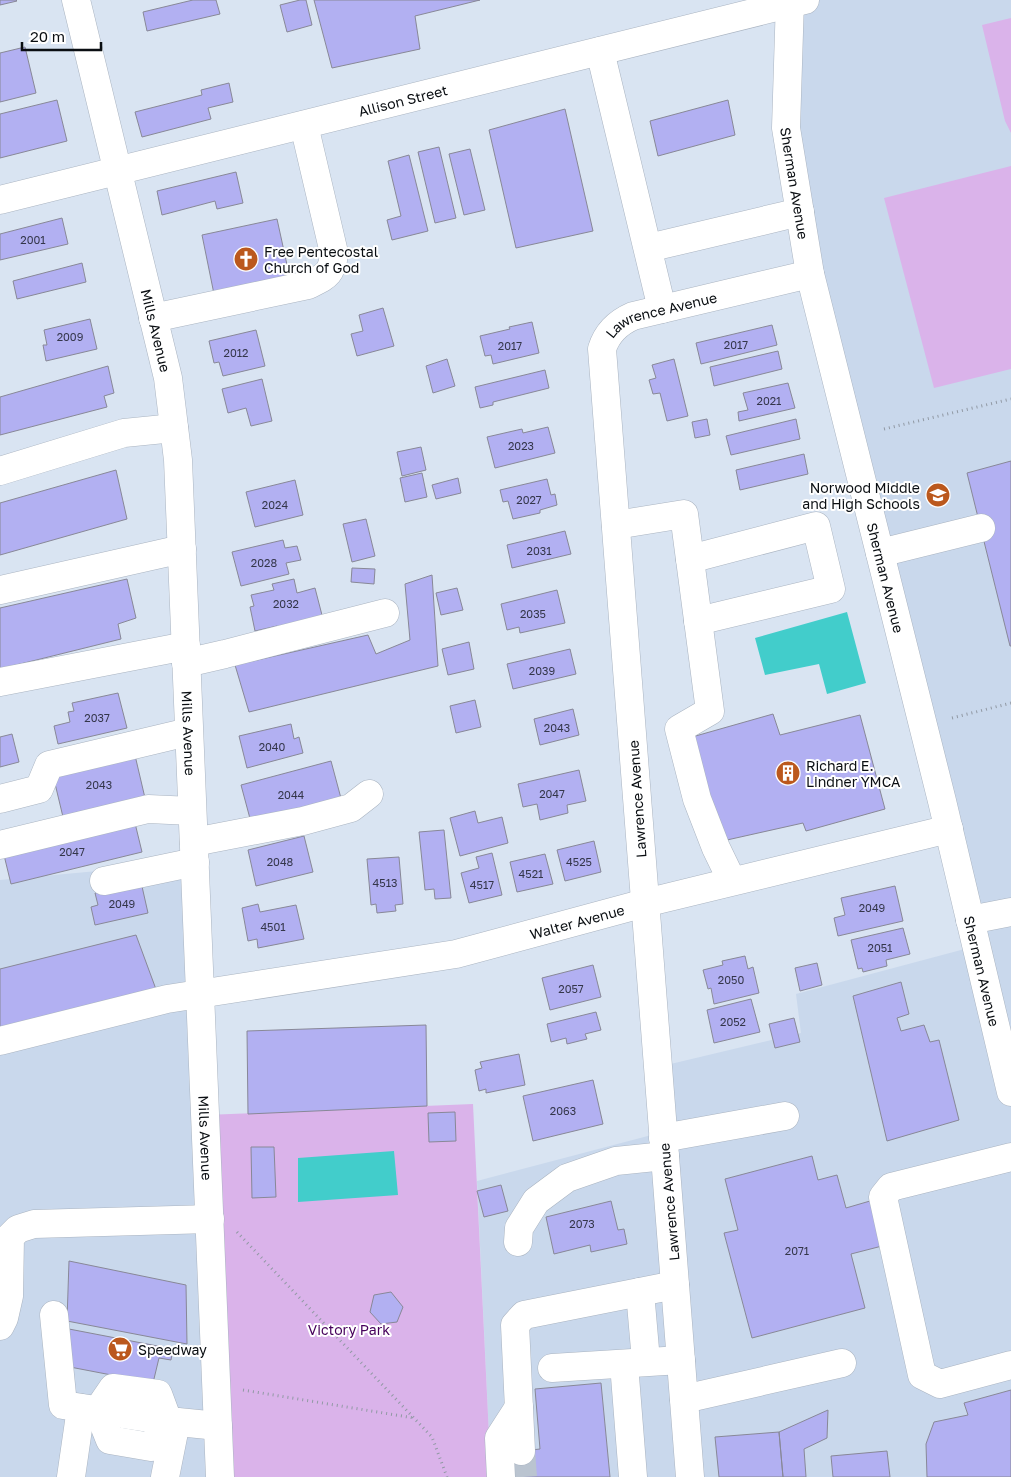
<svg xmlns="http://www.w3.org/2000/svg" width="1011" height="1477" font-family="'Golos Text',sans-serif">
	<rect width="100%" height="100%" fill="#d9e4f2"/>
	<path fill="#c9d8ec" d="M805,0H1011V1477H491L477,1181L663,1132L658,1067L801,1033L796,994L976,946L786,128Z
		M195,862L220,1477H0V880Z"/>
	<path fill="#dab3ea" d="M1011,18V133L1005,121L982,25Z
		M1011,166V369L934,388L884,198Z
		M473,1104L491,1477H220L205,1115Z"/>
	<path fill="#42cdcb" d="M847,612L866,683L827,694L819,664L765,675L755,638Z
		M394,1151L398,1195L298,1202V1158Z"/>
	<path fill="#b2b0f2" stroke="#888897" d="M0,0H16L17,1L0,5Z
		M193,0H216L220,14L147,31L143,12Z
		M300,0H306L312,25L287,32L280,5Z
		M314,0H480L415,16L420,49L332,68Z
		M25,47L36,93L0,102V53Z
		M229,83L233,102L208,108L211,119L142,137L135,112L202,95L201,90Z
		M57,100L67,141L0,158V114Z
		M728,100L735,135L658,156L650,121Z
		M565,109L593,231L516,248L489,130Z
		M439,147L456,218L435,223L418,152Z
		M470,149L485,210L464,215L449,154Z
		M409,155L428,231L392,240L387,220L401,216L388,161Z
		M236,172L243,203L217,209L215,201L162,215L157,191Z
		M62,218L68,244L0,260V234Z
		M277,219L291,283L215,299L202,235Z
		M82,263L86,282L17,299L13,281Z
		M383,308L394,346L357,356L351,334L363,331L359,315Z
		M90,319L97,349L46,361L43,345H47L44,330Z
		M532,322L539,353L493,364L491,355L485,356L480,336L510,329L509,327Z
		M772,325L777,345L701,364L696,343Z
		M256,330L265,366L223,376L219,362L214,363L209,341Z
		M778,351L782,369L714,386L710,367Z
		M447,359L455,386L433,393L426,366Z
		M674,359L688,416L667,421L660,393L653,394L649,380L656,378L652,365Z
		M108,366L114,393L104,396L107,407L0,435V397Z
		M545,370L549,388L493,402V405L480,408L475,387Z
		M262,379L272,421L251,426L246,408L228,413L222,389Z
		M788,383L795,408L739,421L738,412L748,410L743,393Z
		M707,419L710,435L695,438L692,422Z
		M796,419L800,439L731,455L726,436Z
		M548,427L555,453L495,468L487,437L522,429L523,433Z
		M421,447L426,470L402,476L397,452Z
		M804,454L808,474L740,490L736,470Z
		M1011,461V646H1010L967,473Z
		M116,470L127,519L0,555V503Z
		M422,473L427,497L405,502L400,478Z
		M458,478L461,493L436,499L432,485Z
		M547,479L551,495L555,494L557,505L540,510V513L513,519L508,501L503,502L500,490Z
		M295,480L303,515L255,527L246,492Z
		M366,519L375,556L352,562L343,524Z
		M565,531L571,554L512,568L507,545Z
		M283,540L285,548L297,546L301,560L286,563L289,574L241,586L232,552Z
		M352,568L375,569L374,584L351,582Z
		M432,575L438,666L249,712L235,665L368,635L376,654L410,640L405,584Z
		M127,579L136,618L118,624L121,639L0,669V608Z
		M294,579L297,593L315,588L323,619L278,630L277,626L255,631L250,607L254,606L251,595L274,590L272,584Z
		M457,588L463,610L441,615L436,593Z
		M557,590L565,623L520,633L519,627L507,630L501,604Z
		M469,642L474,669L448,675L442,649Z
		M570,649L576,674L513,689L507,664Z
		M118,693L127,728L58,744L54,726L70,722L68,712L74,711L72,703Z
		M475,700L481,727L456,733L450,706Z
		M573,709L579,735L540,745L534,719Z
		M773,714L780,735L860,715L885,809L806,831L803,823L718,842L692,737Z
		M291,724L294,739L299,737L303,753L247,768L239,736Z
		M12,734L19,762L0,767V737Z
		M134,751L145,798L63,817L52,771Z
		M331,761L342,802L252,826L241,785Z
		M579,770L586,801L567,805L568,813L540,820L537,804L523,807L518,784Z
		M475,811L478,823L502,817L508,843L460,856L450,818Z
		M134,819L142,852L11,884L3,851Z
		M444,830L451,898L435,899L434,889L425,890L419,832Z
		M304,836L313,872L256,886L248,850Z
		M594,841L601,872L565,881L557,850Z
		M492,853L502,895L469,903L461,873L479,868L476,857Z
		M545,854L553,884L517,892L510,862Z
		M399,857L403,904L395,905L396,911L377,913L376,904L371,905L367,859Z
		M141,882L148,913L95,925L91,907L98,905L95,893Z
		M895,886L903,921L838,936L834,918L845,915L841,898Z
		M258,904L260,912L296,905L304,939L258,948L257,939L248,941L242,908Z
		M903,928L910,954L886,960L887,966L863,972L862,968L858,969L851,940Z
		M136,935L157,992L0,1034V969Z
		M745,956L748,969L753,967L759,993L714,1004L711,988L708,989L703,970L723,965L722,961Z
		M817,963L822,985L800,991L795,968Z
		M593,965L601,997L550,1010L542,978Z
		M901,982L909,1014L897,1018L901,1031L924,1025L930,1042L939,1040L959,1120L887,1141L853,996Z
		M751,999L760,1032L714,1043L707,1010Z
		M596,1012L601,1030L585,1034L587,1039L567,1044L566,1038L551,1042L547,1024Z
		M794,1018L800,1042L775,1048L769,1024Z
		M426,1025L427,1106L248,1114L247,1031Z
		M519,1054L525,1085L486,1093V1089L479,1091L475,1070L482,1068L480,1062Z
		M593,1080L603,1124L533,1141L523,1096Z
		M455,1112L456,1141L429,1142L428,1113Z
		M251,1147H274L276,1197L252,1198Z
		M812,1156L818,1180L837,1175L846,1208L870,1201L882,1246L851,1254L865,1308L752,1338L724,1233L738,1230L725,1179Z
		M501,1185L508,1211L484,1217L477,1191Z
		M611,1201L618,1230L624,1229L627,1244L591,1252L590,1245L554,1254L546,1217Z
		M69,1261L186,1285L187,1344L67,1321Z
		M391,1292L403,1307L397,1322L381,1324L370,1312L374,1295Z
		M69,1329L173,1349L171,1360L159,1358L153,1383L70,1367Z
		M601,1383L610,1477H507L505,1453L540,1449L535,1389Z
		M1011,1390V1477H927L926,1444L934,1422L968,1415L964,1403Z
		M828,1410L827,1438L804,1449L806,1477H783L779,1432Z
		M779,1432L783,1477H719L715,1437Z
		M887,1451L890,1477H833L831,1456Z"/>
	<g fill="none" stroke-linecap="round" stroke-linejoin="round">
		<path stroke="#bac4d0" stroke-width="28" stroke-dasharray="28 14" stroke-linecap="butt" d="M521,1451L523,1477"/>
		<defs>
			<g id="minor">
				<path id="s1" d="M76,0L168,378L178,460L220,1477"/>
				<path id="s2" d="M790,0L786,128L810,274L942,801L1011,1092"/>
				<path d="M600,51L662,309"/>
				<path id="s3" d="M0,200L805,0"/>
				<path d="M648,248L800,212"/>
				<path d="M153,318L308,285C326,276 332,275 334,253L304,125"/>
				<path d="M0,471L124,433L174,428"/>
				<path d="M616,525L684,514L710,711L679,729L697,799L716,848L732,881"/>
				<path d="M880,553L981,528"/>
				<path d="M690,559L816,526L831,589L698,621"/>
				<path d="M0,590L182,549"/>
				<path d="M186,663L225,654L385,613"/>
				<path d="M0,682L186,646"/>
				<path d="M0,799L39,789L49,765L188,732"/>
				<path d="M194,842L303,821L351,808L369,794"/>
				<path d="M0,845L148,809L192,811"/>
				<path d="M104,881L195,862"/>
				<path d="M970,920L1011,912"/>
				<path id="s4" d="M0,1041L167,999L456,954L645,903L949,829"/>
				<path d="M663,1138L785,1116"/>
				<path d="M1011,1157L891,1187L883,1197L922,1375L940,1384L1011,1365"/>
				<path d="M518,1242L519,1228L536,1201L567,1178L616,1161L665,1156"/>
				<path d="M640,1292L646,1361"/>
				<path d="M54,1315L63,1405L168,1421L218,1426"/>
				<path d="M0,1326L4,1318L9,1296L10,1237L18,1229L34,1224L210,1219"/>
				<path d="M624,1364L633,1477"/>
				<path d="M552,1368L681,1360"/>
				<path d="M113,1388L158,1394L168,1421L151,1447L110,1440L98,1410Z"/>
				<path d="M684,1399L842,1363"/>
				<path d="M521,1451L515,1325L524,1315L675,1285"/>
				<path d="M71,1477L81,1408"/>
				<path d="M165,1477L176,1422"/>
				<path d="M501,1477L499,1438L519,1407"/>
				<path id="s5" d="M690,1477L602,349C607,333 617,323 633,316L810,274"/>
			</g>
		</defs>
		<use href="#minor" stroke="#aab4c1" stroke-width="29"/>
		<path stroke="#9199a4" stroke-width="3" stroke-dasharray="1 4" stroke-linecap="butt" d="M884,429L1011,399
			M952,718L1011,703
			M237,1232L432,1437L447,1477
			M243,1390L414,1418"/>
		<use href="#minor" stroke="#fff" stroke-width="28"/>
	</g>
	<defs>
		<symbol id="church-disc" viewBox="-11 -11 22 22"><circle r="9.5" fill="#bb581d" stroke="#fff"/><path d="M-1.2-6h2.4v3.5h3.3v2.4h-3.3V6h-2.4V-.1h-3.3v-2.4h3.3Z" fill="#fff"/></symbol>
		<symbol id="school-disc" viewBox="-11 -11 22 22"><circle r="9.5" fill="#bb581d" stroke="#fff"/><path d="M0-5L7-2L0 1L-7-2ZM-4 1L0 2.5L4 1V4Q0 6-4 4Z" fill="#fff"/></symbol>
		<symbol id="building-disc" viewBox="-11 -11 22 22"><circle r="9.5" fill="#bb581d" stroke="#fff"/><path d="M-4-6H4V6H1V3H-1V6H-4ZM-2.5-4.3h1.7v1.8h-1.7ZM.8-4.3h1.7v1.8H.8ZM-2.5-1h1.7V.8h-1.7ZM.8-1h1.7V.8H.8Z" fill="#fff"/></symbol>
		<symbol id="supermarket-disc" viewBox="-11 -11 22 22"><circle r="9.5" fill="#bb581d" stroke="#fff"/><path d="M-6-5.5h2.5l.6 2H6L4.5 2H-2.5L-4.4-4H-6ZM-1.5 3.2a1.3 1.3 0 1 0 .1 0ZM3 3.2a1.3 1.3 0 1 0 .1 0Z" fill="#fff"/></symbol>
	</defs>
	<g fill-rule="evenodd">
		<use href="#church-disc" x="232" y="245" width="28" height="28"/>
		<use href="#school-disc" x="924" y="481" width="28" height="28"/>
		<use href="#building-disc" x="774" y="759" width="28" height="28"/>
		<use href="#supermarket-disc" x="106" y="1335" width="28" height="28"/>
	</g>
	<g text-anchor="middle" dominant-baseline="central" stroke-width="4" stroke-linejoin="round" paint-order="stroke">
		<g font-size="11" fill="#34364a">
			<text x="33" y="239">2001</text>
			<text x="70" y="336">2009</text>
			<text x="736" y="344">2017</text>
			<text x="510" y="345">2017</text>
			<text x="236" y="352">2012</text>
			<text x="769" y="400">2021</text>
			<text x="521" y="445">2023</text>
			<text x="529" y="499">2027</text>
			<text x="275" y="504">2024</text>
			<text x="539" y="550">2031</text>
			<text x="264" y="562">2028</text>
			<text x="286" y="603">2032</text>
			<text x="533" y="613">2035</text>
			<text x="542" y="670">2039</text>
			<text x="97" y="717">2037</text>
			<text x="557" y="727">2043</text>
			<text x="272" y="746">2040</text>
			<text x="99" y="784">2043</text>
			<text x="552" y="793">2047</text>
			<text x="291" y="794">2044</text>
			<text x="72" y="851">2047</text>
			<text x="280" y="861">2048</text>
			<text x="579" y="861">4525</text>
			<text x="531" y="873">4521</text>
			<text x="385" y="882">4513</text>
			<text x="482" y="884">4517</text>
			<text x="122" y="903">2049</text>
			<text x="872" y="907">2049</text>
			<text x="273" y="926">4501</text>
			<text x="880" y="947">2051</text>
			<text x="731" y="979">2050</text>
			<text x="571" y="988">2057</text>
			<text x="733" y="1021">2052</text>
			<text x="563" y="1110">2063</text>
			<text x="582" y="1223">2073</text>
			<text x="797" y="1250">2071</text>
		</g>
		<g font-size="14" fill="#0a0e12" stroke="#fff">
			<text stroke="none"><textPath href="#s3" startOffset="415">Allison Street</textPath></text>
			<text stroke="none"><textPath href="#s2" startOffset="184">Sherman Avenue</textPath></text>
			<text stroke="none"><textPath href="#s5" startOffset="1205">Lawrence Avenue</textPath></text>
			<text stroke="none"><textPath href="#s1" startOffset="340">Mills Avenue</textPath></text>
			<text stroke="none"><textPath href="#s2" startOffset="589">Sherman Avenue</textPath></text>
			<text stroke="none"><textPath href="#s1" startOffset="745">Mills Avenue</textPath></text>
			<text transform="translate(637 799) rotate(-94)">Lawrence Avenue</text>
			<text stroke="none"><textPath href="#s4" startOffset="590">Walter Avenue</textPath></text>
			<text stroke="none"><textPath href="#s2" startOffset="994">Sherman Avenue</textPath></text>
			<text stroke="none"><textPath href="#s1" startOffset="1150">Mills Avenue</textPath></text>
			<text transform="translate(669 1202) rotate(-95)">Lawrence Avenue</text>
		</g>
		<g font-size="14" fill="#0a0e12" stroke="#fff" text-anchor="start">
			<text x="264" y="251">Free Pentecostal<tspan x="264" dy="16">Church of God</tspan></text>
			<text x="920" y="487" text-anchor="end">Norwood Middle<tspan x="920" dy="16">and High Schools</tspan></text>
			<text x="806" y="765">Richard E.<tspan x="806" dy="16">Lindner YMCA</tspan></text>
			<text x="138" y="1349">Speedway</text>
		</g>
		<g font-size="14" fill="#46005b" stroke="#fff">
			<text x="349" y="1329">Victory Park</text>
		</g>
	</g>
	<path d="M22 42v8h79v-8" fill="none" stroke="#0a0e12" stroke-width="2.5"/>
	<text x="30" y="42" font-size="15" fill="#0a0e12" stroke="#ffffff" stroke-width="4" paint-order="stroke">20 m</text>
</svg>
